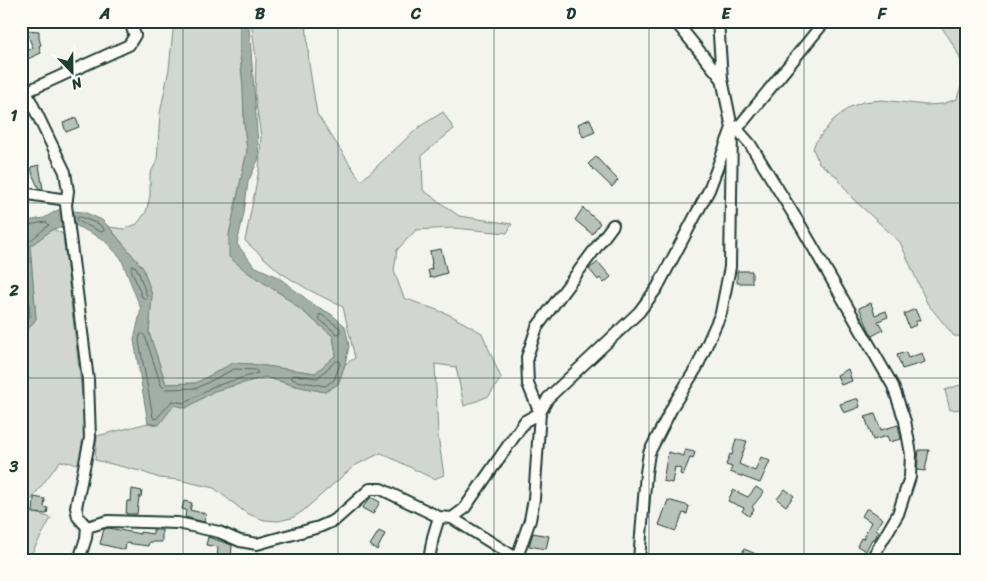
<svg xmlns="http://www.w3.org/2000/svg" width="987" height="581" font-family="Sriracha,sans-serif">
	<rect width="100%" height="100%" fill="#f4f4ef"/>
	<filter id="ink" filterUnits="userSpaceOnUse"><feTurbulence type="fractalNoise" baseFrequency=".02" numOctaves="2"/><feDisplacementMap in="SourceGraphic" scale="10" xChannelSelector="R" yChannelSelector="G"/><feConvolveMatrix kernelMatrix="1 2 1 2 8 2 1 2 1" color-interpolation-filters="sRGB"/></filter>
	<g filter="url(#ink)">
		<path fill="#d1d6d1" stroke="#788a82" d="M174,21H237L240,26V55L243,87L244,123L247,151L229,235L247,272L284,296L333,336L336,355L316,373L251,364L233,363L196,383L166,384L149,333L152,295L143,268L109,227L124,229L137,224L146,212L150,196V174L157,161L160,113L169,69Z
			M251,21H306L309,64L317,114L361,181L419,127L443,112L454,129L422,155L423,190L459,216L512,224L507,233L453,228L416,230L397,250L394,271L404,298L448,314L482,333L501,378L489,396L464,406L456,367L435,364L438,436L444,475L434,479L381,453L354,466L303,511L292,518L278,521L264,520L246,513L214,488L179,480L159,478L140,471L95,460L97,436L148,423L158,425L174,405L186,408L214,391L265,377L296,386L325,392L338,384L345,364L355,358L343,307L309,290L281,273L245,241L259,170L261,137L255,96L256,59Z
			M937,21H966V337L954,336L927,303L900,242L853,199L836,176L819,163L813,149L815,143L833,120L850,107L863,102L882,100L926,105L942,104L957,99C958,93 962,86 963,80C966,58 948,37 937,21Z
			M53,229L63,234L85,419V451L77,464L60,461L24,509L51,518L28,560H21V338L36,319L30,246Z
			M966,383V409L950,410L945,390Z"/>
		<path fill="#a3aea7" stroke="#6e8179" d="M237,21H248L250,37L259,158L248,182L244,213L237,244L254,266L278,277L314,305L331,314L345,326L349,346L345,364L338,384L325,392L296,386L265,377L214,391L186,408L174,405L159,425L148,423L134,340L141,309L121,258L103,239L75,225L53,229L30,246L36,319L21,338V222L44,218L58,210L84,212L102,220L109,227L143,268L152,295L149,333L166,384L196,383L233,363L251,364L315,373L336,355L333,336L284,296L247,272L229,257V235L247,151L244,123L243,87L240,55V26Z"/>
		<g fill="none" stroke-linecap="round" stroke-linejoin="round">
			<path stroke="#546a62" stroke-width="1" d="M80,217L99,224L104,229V231L101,232L78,221L77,218Z
				M21,226L46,222L49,225L25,245L30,317L21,329
				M132,266H135L138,271L147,296L145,299L142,297L131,269Z
				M322,315L340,328V333L337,334L319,319V315Z
				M143,334L145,336L161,385L165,389L197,388L234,369L256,370L258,373L212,387L185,403L172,401L157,418L154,419L153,417L139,341L140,335Z
				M336,361H339L340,364L334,380L325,386L297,381L290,378L293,375L317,378Z"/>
		</g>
		<path fill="#b9c1bb" stroke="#1f3d34" d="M26,30L39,31V38L41,45L39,46L41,53L21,62V53L33,48Z
			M76,118L79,127L66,132L63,123Z
			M590,119L595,132L583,137L578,124Z
			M596,157L618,180L612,187L588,164Z
			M39,165L43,189H39L33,176L31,167Z
			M583,208L600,223L592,234L575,220Z
			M441,249L447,273L430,278L428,270L432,269L431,264H432L430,251Z
			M598,262L611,277L604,283L600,278L598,280L589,269Z
			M737,271H752V283H737Z
			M871,303L875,315L886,311L888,317L878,321L883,330L872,336L859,308Z
			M915,309L920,320L915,322L916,325L909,328L904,314Z
			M906,352L908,358L922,353L925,362L902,369L897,355Z
			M848,369L852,381L841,385L837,375Z
			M855,399H858L860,407L844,413L840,404Z
			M875,414L881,430L898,425L901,439L889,442L887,436L873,440L865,417Z
			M736,439L747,441L739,464L755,471L761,457L770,461L760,483L730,472L732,467L726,465L730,454L732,455Z
			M685,450L695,452L693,459L690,458L683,475L680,474L681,469L675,467L672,483L663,481L668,452L684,456Z
			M919,450H929L925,471L917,470Z
			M756,487L764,492L752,507L754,509L749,516L742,511L744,508L728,501L733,490L748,497Z
			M132,489L142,491L141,497H139L137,514H126L127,501H131Z
			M785,489L794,496L786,506L777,499Z
			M34,497L45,499L44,507L48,508L47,514L33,513Z
			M371,497L380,502L373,514L362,508Z
			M668,500L689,506L687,514L683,513L676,531L659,525Z
			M184,501L192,503L190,510L206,514L204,522L185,517L186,510L182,509Z
			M866,509H869L883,519L876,529L879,531L874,540L872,539L866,551L857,546L861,538L863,539L871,522L862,516Z
			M109,528L140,534V532L153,534V530H162V542H149L148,546L126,543L125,550L100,544L104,529Z
			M379,531L385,534L377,550L370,545Z
			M533,533L549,536L546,549L529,546Z
			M208,537L232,545L231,560H217L218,547L206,545Z
			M744,549L770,560H740Z"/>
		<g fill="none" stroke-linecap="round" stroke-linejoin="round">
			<defs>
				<path id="minor" d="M675,21L722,79
					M21,81L65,172L68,191L66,205L88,380L90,438L76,507L78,517L87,527L86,538L79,560
					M21,94L129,45L135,35L129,21
					M737,129L825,21
					M21,193L67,200
					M452,518L516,558
					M87,527L108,521L178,523L219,532L240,541L257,544L319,527L335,520L370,489H381L439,517L452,518L464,509L525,421L540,413L528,384L527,357L537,327L613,225
					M429,560L433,537L439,517
					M516,560L530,520L534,499L540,413L548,398L639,312L657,288L709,190L732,128L722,79L718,21
					M639,560L646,473L649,453L674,404L697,367L721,313L730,267L732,128L737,129L750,144L802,228L893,386L905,421L911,454L910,477L898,514L871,560"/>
			</defs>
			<use href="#minor" stroke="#1f3d34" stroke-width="14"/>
			<use href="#minor" stroke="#fdfcf7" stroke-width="10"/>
		</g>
	</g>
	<path fill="none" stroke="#1f3d34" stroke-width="1" stroke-opacity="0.55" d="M183,21V560M338,21V560M494,21V560M649,21V560M804,21V560M21,203H966M21,378H966"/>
	<rect width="987" height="581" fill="none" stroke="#fdfcf7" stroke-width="55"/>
	<g transform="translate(72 72) rotate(158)" stroke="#fdfcf7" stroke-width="4" paint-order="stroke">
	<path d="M0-4L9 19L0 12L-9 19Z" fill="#1f3d34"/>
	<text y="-8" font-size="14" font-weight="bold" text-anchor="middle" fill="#1f3d34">N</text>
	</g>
	<rect x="28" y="28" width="932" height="526" fill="none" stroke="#1f3d34" stroke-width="2"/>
	<g font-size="16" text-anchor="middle" font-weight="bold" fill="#1f3d34">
		<text x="105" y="19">A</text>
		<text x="260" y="19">B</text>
		<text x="416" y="19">C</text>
		<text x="571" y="19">D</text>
		<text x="726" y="19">E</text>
		<text x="882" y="19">F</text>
		<text x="14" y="121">1</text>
		<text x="14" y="296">2</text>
		<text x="14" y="472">3</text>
	</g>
</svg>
